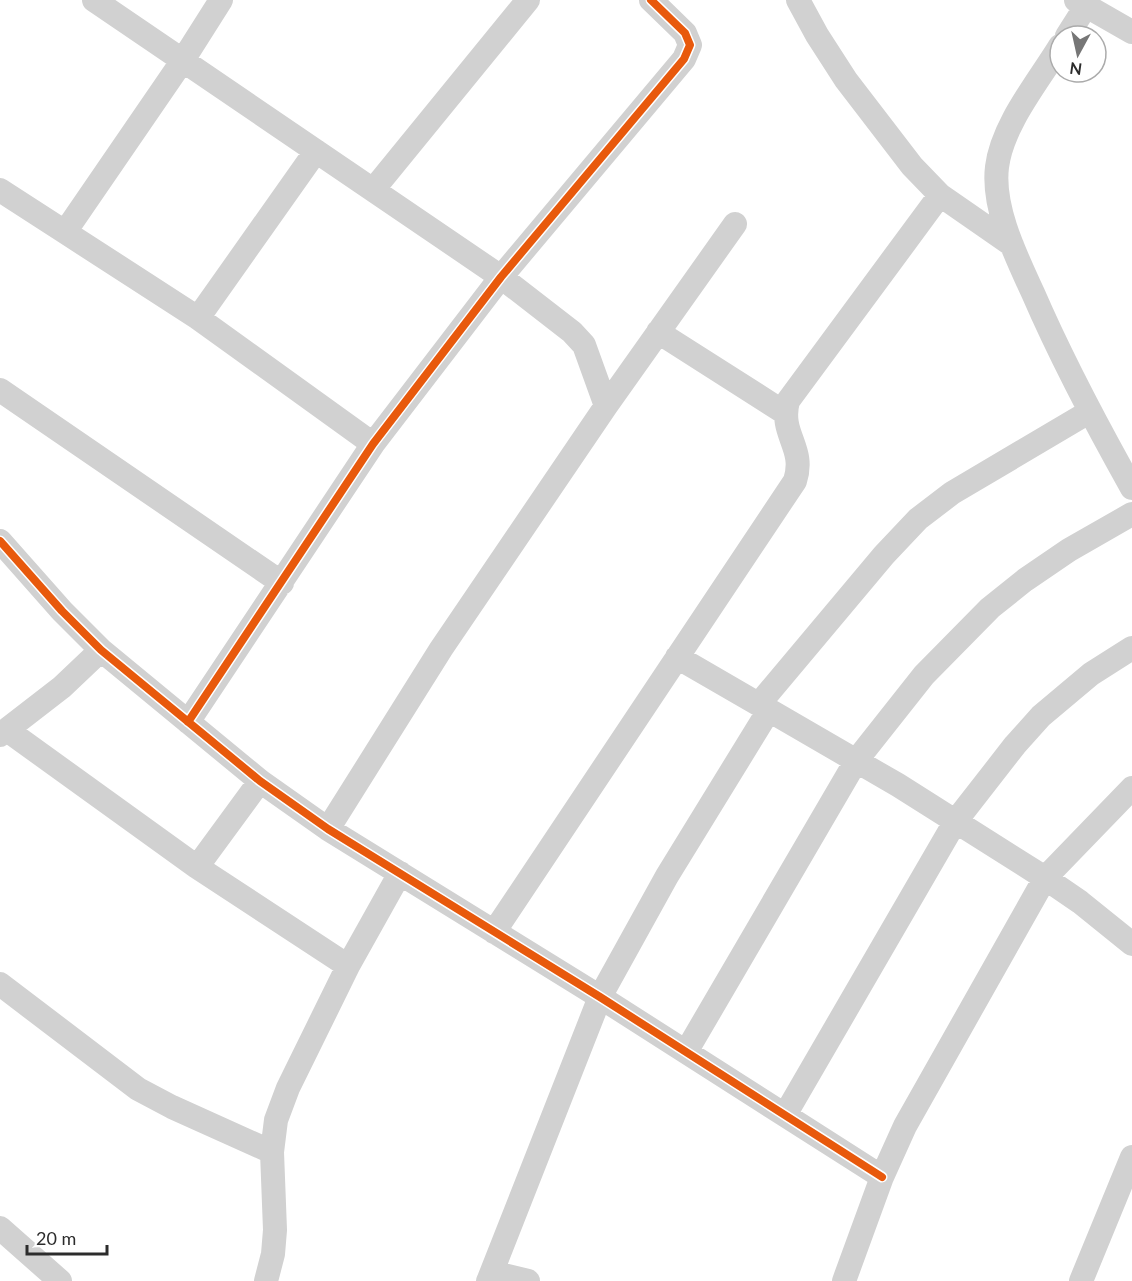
<svg xmlns="http://www.w3.org/2000/svg" width="1132" height="1281" font-family="Lato,sans-serif">
	<rect width="100%" height="100%" fill="#fff"/>
	<g fill="none" stroke-linecap="round" stroke-linejoin="round">
		<path stroke="#d1d1d1" stroke-width="24" d="M94,0L501,277L572,332L584,345L606,406
			M221,0L183,60L65,232L198,318L373,444
			M798,0L817,35L846,80L912,166L940,195L1012,245
			M1076,0L1132,32
			M1067,36L1086,6
			M1060,46C1038,82 1002,125 997,167C992,208 1016,256 1033,293C1062,360 1096,424 1132,488
			M0,190L65,232
			M373,190L528,0
			M198,318L316,151
			M658,332L785,413
			M0,390L282,583
			M0,541L62,611L101,650L260,781L328,829L600,997L882,1177
			M677,657L898,785L1045,878L1080,902L1132,944
			M759,704L884,555L918,519L952,493L1089,412
			M188,722L373,444L501,277L684,59L690,45L685,33L651,0
			M7,730L197,867L348,966
			M0,735L62,687L101,650
			M328,829L441,649L606,406L735,224
			M197,867L260,781
			M494,932L795,481C806,447 779,435 788,401L940,195
			M0,984L138,1089L172,1107L272,1152
			M686,1052L856,761L924,675L990,608L1025,580L1069,550L1132,514
			M785,1115L955,822L1015,745L1041,716L1091,674L1132,648
			M0,1228L60,1281
			M489,1279L600,997L667,876L769,710
			M266,1281L273,1254L275,1230L272,1152L276,1120L288,1088L348,966L400,873
			M488,1281L489,1279L504,1275L528,1281
			M844,1281L882,1177L905,1126L1045,878L1132,788
			M1081,1281L1132,1157"/>
		<defs>
			<path id="cycleway" d="M0,541L62,611L101,650L260,781L328,829L600,997L882,1177
				M188,722L373,444L501,277L684,59L690,45L685,33L651,0"/>
		</defs>
		<use href="#cycleway" stroke="#fff" stroke-width="11"/>
		<use href="#cycleway" stroke="#e8590c" stroke-width="8"/>
	</g>
	<g transform="translate(1078 54) rotate(188)"><circle r="28" fill="#ffffff" stroke="#ababab" stroke-width="1.5"/>
	<path d="M0-4.5L10 22L0 15L-10 22Z" fill="#767676"/>
	<text y="-9" font-size="16" font-weight="bold" text-anchor="middle" fill="#2c2c2c">N</text>
	</g>
	<path d="M27 1245v9h80v-9" fill="none" stroke="#2c2c2c" stroke-width="3"/>
	<text x="36" y="1245" font-size="18" fill="#2c2c2c" stroke="#ffffff" stroke-width="4.5" paint-order="stroke">20 m</text>
</svg>
